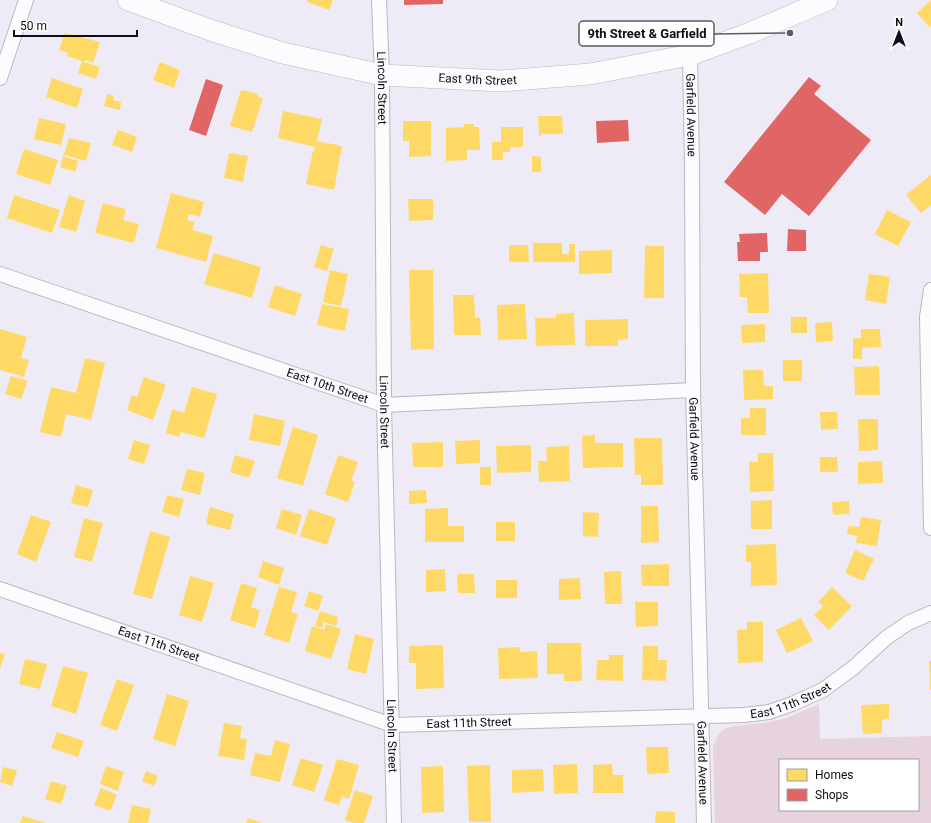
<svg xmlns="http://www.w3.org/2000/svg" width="931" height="823" font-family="Roboto,sans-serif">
	<rect width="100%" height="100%" fill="#eeebf6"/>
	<path fill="#e6d3de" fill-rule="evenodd" d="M819,704L820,739L931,736V823H715L713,746L719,733L726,728L734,726L763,723L784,719ZM780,760H918V810H780Z"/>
	<path fill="#ffd966" d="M307,0H333L329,10L307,2Z
		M931,0V26L930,27L917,13Z
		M65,33L100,42L93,63L85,60L84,62L100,67L96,79L78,73L82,61L67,56L68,53L59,50Z
		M160,62L180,70L174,88L153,80Z
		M52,78L83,89L77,108L46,97Z
		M241,90L258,94L257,96L263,98L252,132L230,126Z
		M107,94L114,96L113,100L121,102L120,110L104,106Z
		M283,111L322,119L317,141L342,146L334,190L306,184L313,151H314L315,147L278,138Z
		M538,116H562L563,134H541V136H539Z
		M39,118L66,124L61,145L34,139Z
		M403,121H431V156L409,157V141H403Z
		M464,124H474V127H479L480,150H467V160L446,161V128L464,127Z
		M501,127H523V147H510V152H503V160H492V142H501Z
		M118,130L137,137L132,152L112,145Z
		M69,138L91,143L86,161L64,155Z
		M24,149L58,160L50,185L16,174Z
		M229,153L248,156L243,182L224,178Z
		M63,156L78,161L75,172L60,167Z
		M532,156L541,157V172H532Z
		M931,175V205L921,213L906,195Z
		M171,193L204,202L200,217L189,214L187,220L195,222L192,230L213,236L206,262L156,248Z
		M14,195L60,210L52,233L7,218Z
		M69,195L85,201L76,232L59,227Z
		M408,199H433V220L409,221Z
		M103,203L126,209L123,220L139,224L134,243L95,233Z
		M887,210L911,222L898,246L875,234Z
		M533,243H562V254H569V244H575V262H533Z
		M321,245L334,249L327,271L314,267Z
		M509,245H528L529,262H509Z
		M645,246H664V298H644Z
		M612,250V273L579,274V251Z
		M214,253L261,267L252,298L204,284Z
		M330,270L348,274L341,306L323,302Z
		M409,270H433L434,349L411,350Z
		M768,273L769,313H748L747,297H740L739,274Z
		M869,274L890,277L886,304L865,300Z
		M275,285L302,294L295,316L268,307Z
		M453,295H474L475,318H480L481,335H454Z
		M322,304L349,309L345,331L317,325Z
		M525,304L527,339L498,340L497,305Z
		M574,313L575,345L536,346L535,318H556V314Z
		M791,317H807V333H791Z
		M628,319V339L618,340V346H585V320Z
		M832,322L833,341L816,342L815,323Z
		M765,324V342L742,343L741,325Z
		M0,329L27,337L21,358L29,360L24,377L0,370Z
		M861,329H880L881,347L862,348V359H853V338H861Z
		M85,358L105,363L91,420L66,414L61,437L40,432L51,387L76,393Z
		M783,360H802V381H783Z
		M879,366L880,395H855L854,367Z
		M743,370H763L764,386H773V399L744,400Z
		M11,376L28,381L21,399L5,394Z
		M144,377L166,385L153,420L127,410L132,395L137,397Z
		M192,387L217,394L204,438L181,432L179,437L166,433L172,409L184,413Z
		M750,408H766V435H741V418H750Z
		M820,412H837L838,429L821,430Z
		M254,414L285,421L280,446L249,440Z
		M858,419H878V450L859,451Z
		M293,427L318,435L303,486L277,478Z
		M595,435V443H623V467L583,468L582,436Z
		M634,438H662L663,485H641V475H635Z
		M134,440L150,445L144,464L128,459Z
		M480,440V463L456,464L455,441Z
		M443,442V467H413L412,443Z
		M531,445V472L497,473L496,446Z
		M569,446L570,481L539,482L538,461H547L546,447Z
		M758,453H773L774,491L750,492L749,462H758Z
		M235,455L255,461L249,478L230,472Z
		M338,455L358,462L351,481L355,482L348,502L325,494Z
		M820,457H837L838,472H820Z
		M882,461L883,483L858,484V462Z
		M480,467H491V485H480Z
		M187,469L205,473L200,495L181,490Z
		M76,485L93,490L88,507L71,503Z
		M426,490L427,503L409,504V491Z
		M167,495L184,499L179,517L162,512Z
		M772,500V529H751V501Z
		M849,501V514L833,515L832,502Z
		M641,506H658L659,542L641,543Z
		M210,507L234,514L230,530L206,524Z
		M448,508V526H464V542H425V509Z
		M282,509L302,515L296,535L276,528Z
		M309,509L336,518L327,545L300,536Z
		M583,512L599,513L598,537L583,536Z
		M31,515L51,522L36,562L17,554Z
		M861,517L881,520L877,546L856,543L857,536L847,534L848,526L859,527Z
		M84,518L103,523L92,562L74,557Z
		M496,522H515V541H496Z
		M150,531L170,537L152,599L133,594Z
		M776,544L777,585L751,586V562H746V545Z
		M855,550L874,559L863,581L845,573Z
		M263,561L284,568L279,585L258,577Z
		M669,564V586H642L641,565Z
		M445,569L446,591L426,592V570Z
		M621,571L622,604H605L604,572Z
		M457,574H474L475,593H458Z
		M190,576L214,583L202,622L179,615Z
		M580,578L581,599L559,600V579Z
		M496,580H517V598H496Z
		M241,583L257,588L251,607L260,610L255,628L230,620Z
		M279,587L297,592L291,612L298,614L289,643L264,635Z
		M832,587L852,606L829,630L814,615L823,606L818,602Z
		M309,591L323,596L318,611L304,606Z
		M635,602H658V626L636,627Z
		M320,611L338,617L336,626L324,622L322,628L315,626Z
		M801,618L813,641L787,653L776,630Z
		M747,622H763V662L738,663L737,630H747Z
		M326,624L341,629L331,659L305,651L312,626L324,630Z
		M355,634L374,639L366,674L347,669Z
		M547,643H581L582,681H564V674H547Z
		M443,645L444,688L416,689V663H409V646Z
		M643,646H658V660H667L666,681L642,680Z
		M520,647V652L537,651L538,678L499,679L498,648Z
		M0,653L5,654L0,669Z
		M609,655H623V681L596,680L597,660H609Z
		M25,659L47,664L40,689L19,684Z
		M929,661H931V690H930Z
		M63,666L88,673L76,714L51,706Z
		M117,679L134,685L117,731L100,725Z
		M167,694L189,701L175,746L153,739Z
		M889,704V719L882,720V733L863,734L861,705Z
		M224,723L242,726L240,738L247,739L244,760L218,756Z
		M57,732L84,741L78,757L51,748Z
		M275,740L290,744L280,782L250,775L255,753L271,756Z
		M646,747H668L669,773L647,774Z
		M301,758L323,765L314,792L292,785Z
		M337,759L359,765L349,799L342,796L339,805L324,800Z
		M577,764L578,793L554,794L553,765Z
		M612,764L613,775H623V793H593V765Z
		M490,765L491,822H469L467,766Z
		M106,766L124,772L118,791L100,784Z
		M443,766L444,812L422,813L421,767Z
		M3,767L17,770L12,786L0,782Z
		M543,769L544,791L512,793V770Z
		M146,771L158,776L154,786L142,781Z
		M51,781L67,786L61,804L45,799Z
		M101,788L117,795L110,811L94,805Z
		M355,790L373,796L364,823H354L345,820Z
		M132,805L151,809L148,823H128Z
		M656,811L675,812V823H655Z
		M23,816L45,823H20Z
		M248,818L262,823H246Z"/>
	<path fill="#e06666" d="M404,0H443V4L404,5Z
		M809,77L821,86L814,94L871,140L809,216L782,194L765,215L724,182Z
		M206,79L223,85L206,136L189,130Z
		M628,120L629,141L597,143L596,121Z
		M788,229L806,230V251H787Z
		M767,233L768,252H760V261H738L737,242H740L739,234Z"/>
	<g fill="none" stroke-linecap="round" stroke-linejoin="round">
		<defs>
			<g id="street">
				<path id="s1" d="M379,0L382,75L384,405L394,823"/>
				<path id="s2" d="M690,55L692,167L693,390L704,823"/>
				<path d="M0,78L26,0"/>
				<path id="s3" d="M0,274L384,405L693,390"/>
				<path d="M931,290L927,317L931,528"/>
				<path id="s4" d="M0,589L392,725L744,715L769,712L792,704L823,690L853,668L886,638L908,623L931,613"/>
			</g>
			<g id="secondary">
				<path id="s5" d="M128,0L213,31L283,53L382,75L501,81L590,74L690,55L750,33L827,0"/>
			</g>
		</defs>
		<use href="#street" stroke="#bab7c1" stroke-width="16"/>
		<use href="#secondary" stroke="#bab7c1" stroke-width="22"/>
		<use href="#street" stroke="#fcfcfe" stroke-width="14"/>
		<use href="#secondary" stroke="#fcfcfe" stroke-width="21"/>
	</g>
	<g text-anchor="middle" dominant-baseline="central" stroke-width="4" stroke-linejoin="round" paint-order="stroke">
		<g font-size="12" fill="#0f0c16" stroke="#fff">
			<text stroke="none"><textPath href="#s5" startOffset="361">East 9th Street</textPath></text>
			<text stroke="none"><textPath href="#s1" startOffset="88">Lincoln Street</textPath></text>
			<text stroke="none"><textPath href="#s2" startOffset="60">Garfield Avenue</textPath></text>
			<text stroke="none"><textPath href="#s3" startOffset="346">East 10th Street</textPath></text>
			<text stroke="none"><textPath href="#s1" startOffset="412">Lincoln Street</textPath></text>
			<text stroke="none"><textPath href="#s2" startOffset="384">Garfield Avenue</textPath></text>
			<text stroke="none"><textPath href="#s4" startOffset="168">East 11th Street</textPath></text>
			<text stroke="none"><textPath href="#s4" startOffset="816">East 11th Street</textPath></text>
			<text stroke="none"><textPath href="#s4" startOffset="492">East 11th Street</textPath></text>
			<text stroke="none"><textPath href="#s1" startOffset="736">Lincoln Street</textPath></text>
			<text stroke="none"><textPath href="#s2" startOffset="708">Garfield Avenue</textPath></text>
		</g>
	</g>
	<path fill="none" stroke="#5d5a64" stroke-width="1.5" d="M790 33L714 34"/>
	<circle fill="#5d5a64" stroke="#fff" stroke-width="1.5" cx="790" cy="33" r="4"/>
	<rect fill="#fff" stroke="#5d5a64" stroke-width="1.5" x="579" y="21" width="135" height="25" rx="4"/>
	<g font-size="13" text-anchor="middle" font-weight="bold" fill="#0f0c16">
		<text x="647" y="38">9th Street &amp; Garfield</text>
	</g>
	<rect x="779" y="759" width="140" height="52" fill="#ffffff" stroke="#9f9ea2"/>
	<rect x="787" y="769" width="20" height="12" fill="#ffd966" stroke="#9f9ea2"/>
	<text x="815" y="779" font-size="12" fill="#0f0c16">Homes</text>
	<rect x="787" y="789" width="20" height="12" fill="#e06666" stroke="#9f9ea2"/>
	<text x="815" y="799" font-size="12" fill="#0f0c16">Shops</text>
	<g transform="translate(899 32)" stroke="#ffffff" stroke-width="3" paint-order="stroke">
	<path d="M0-3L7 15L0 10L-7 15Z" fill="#0f0c16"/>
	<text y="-6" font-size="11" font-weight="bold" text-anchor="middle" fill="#0f0c16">N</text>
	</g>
	<path d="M14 30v6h123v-6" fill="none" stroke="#0f0c16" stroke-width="2"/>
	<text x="20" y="30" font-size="12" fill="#0f0c16" stroke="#ffffff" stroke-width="3" paint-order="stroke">50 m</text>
</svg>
